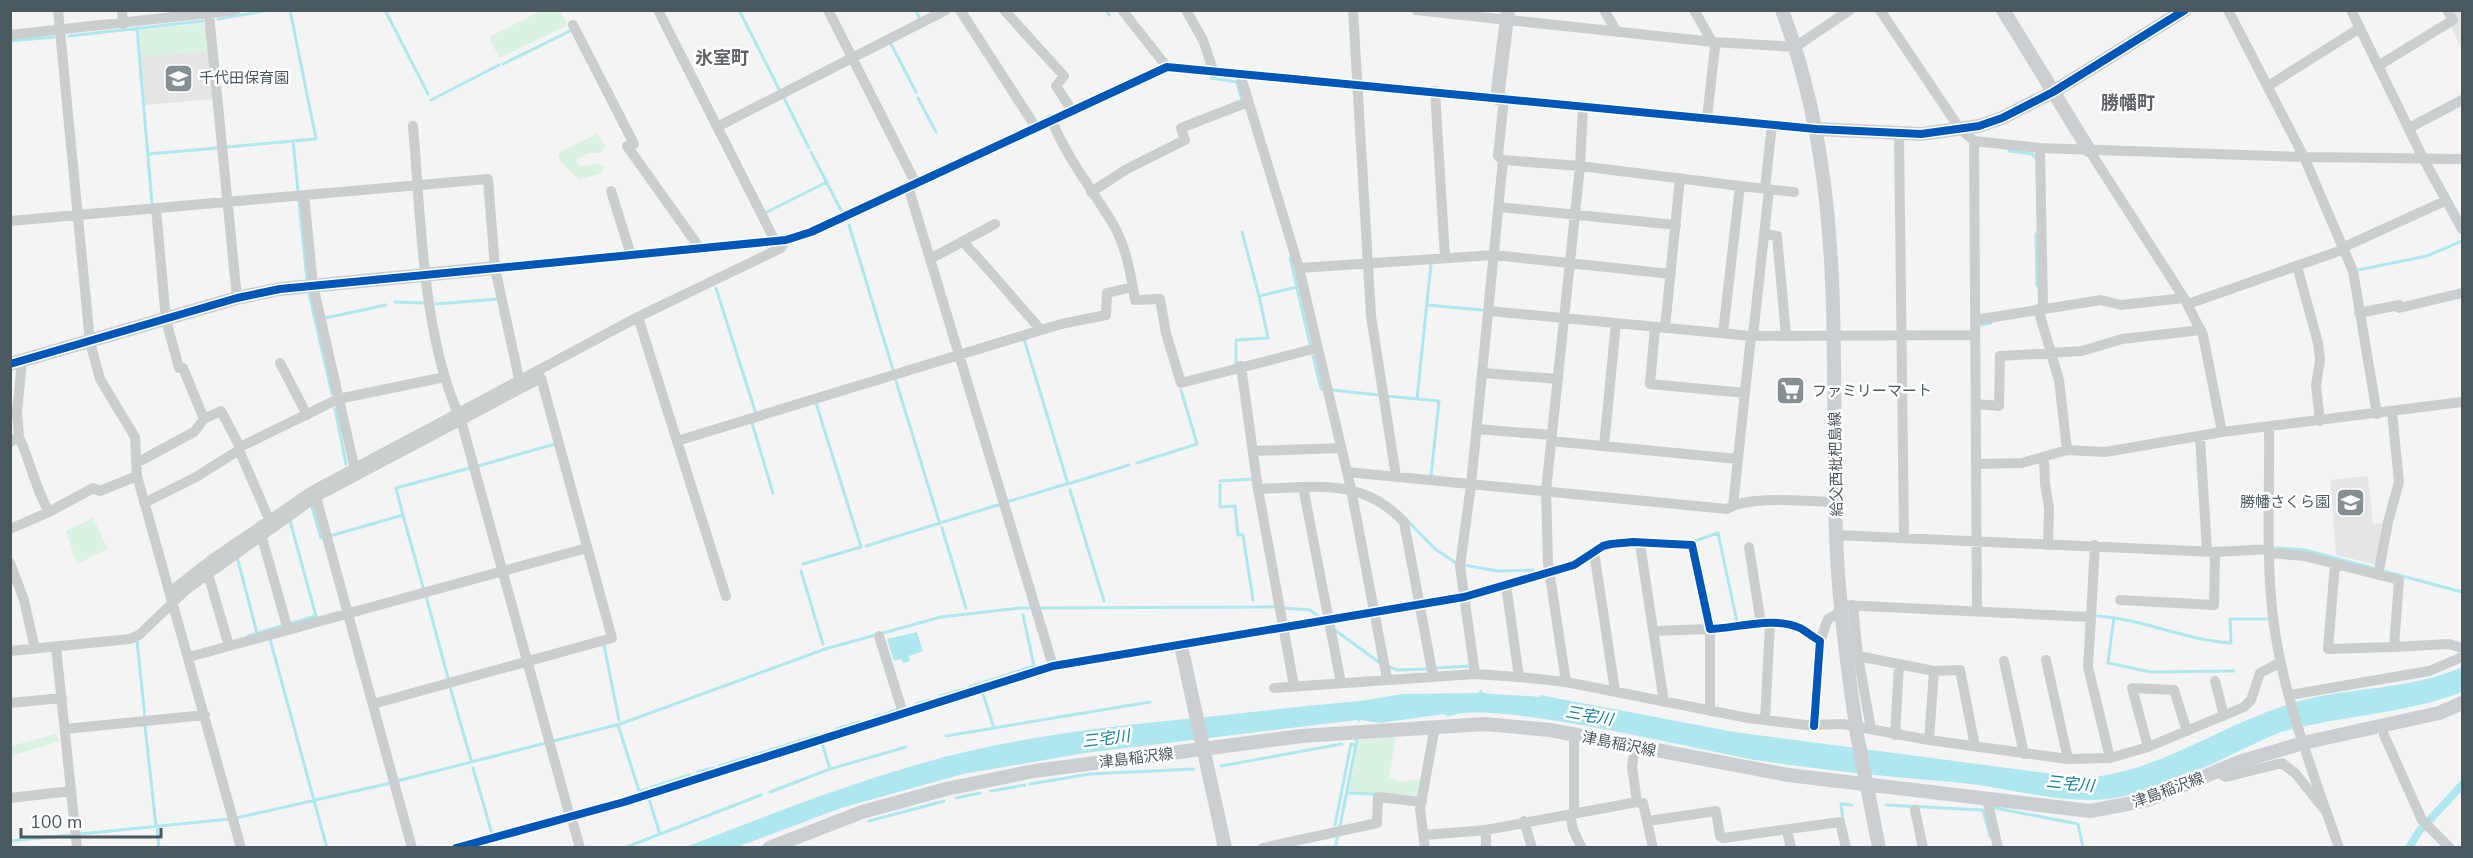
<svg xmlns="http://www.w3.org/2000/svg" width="2473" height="858" font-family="'Nunito Sans','Noto Sans JP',sans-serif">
	<rect width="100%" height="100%" fill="#f4f4f4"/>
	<path fill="#e6e5e6" d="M2449,11H2462V50L2450,24Z
		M210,51L214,99L145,105L141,57Z
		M2368,476L2373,524L2386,523L2378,565L2336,555L2330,480Z"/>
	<path fill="#d9f2e1" d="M541,11H560L568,25L499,58L489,37Z
		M207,23L210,51L141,57L139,30Z
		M597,134L606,146L599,153H589L577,159V163L582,166L597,163L605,167L600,174L579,179C573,174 561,164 558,156L560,152Z
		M93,518L108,549L77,564L66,531Z
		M56,734L60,741L11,756V746Z
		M1396,737L1389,777L1401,782L1420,779L1419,796L1349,791L1358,740Z"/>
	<path fill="#aee7ef" d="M917,632L923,651L909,656L910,661L903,663L901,659L894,661L887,639Z
		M2462,667V692C2403,715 2339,715 2278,733C2223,757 2152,799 2092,800C2045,800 1999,786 1952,782C1890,777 1821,770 1756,760C1704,751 1484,697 1448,717L1444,714L1380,723L1360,720L1359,723L1357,720L1085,753L963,774L841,808L737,847L683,848C761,818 839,787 919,764C1012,737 1110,726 1206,717C1257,712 1308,705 1360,701L1403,694L1479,693L1480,689L1484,693C1502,695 1520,695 1539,697L1540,695L1734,732L2084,778C2161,772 2221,724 2293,703C2349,686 2409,691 2462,667Z
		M2462,779V791L2421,835L2414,847L2404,848L2416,829Z"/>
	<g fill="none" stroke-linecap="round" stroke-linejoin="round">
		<path stroke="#aee7ef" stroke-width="3" d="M385,10L428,94
			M739,10L780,91
			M916,10L920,20
			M1106,10L1109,15
			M218,19L270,10
			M137,28L152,204
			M69,36L203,21
			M10,41L54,37
			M890,42L916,92
			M503,64L572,30
			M1211,78L1237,82L1242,100
			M783,96L809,148
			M918,98L936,132
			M431,100L499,65
			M293,141L298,191
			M227,147L316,139L290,10
			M2009,151L2032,154L2036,158
			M811,152L842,212
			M148,154L218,148
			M299,201L307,280
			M765,213L827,182
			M849,225L894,373
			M1242,232L1259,296
			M2036,234L2037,286
			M1290,258L1310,344
			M2358,270L2427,256L2462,241
			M716,288L756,414
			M309,293L332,394
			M395,302L425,303
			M436,304L498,299
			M1427,305L1482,310
			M325,318L386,305
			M1981,325L1991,323
			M1024,339L1068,484
			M1313,356L1321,389
			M1236,363V340L1268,338L1259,296L1297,287
			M895,378L940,524
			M1332,390L1379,395
			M1386,396L1439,401L1431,476H1434
			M1417,399L1431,264
			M335,409L346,464
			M752,423L773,493
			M1137,463L1197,444L1181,390
			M478,466L555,444
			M1220,481L1253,479
			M1071,483L1129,465
			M1220,485V507L1235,506L1238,535H1243L1253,600
			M1070,490L1104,601
			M1007,502L1066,484
			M312,507L321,538
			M403,515L396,488L470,468
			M290,521L316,616L292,623
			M1408,521L1435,549L1456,563
			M943,522L1001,504
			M942,528L966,608
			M330,536L403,515L423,587
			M1695,541L1718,533L1737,622
			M866,546L940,523
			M2277,548L2305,550L2462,592
			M237,557L257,633
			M803,564L861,547L816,403
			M1464,565L1497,571L1533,570
			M801,571L823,644
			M426,596L448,678
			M1284,608L1310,610L1318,616
			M2097,616C2143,619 2185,640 2231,643L2230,619H2270
			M2114,617L2108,663L2151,672L2234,671
			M1335,630L1380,663
			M248,636L281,626
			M270,639L327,848
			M137,641L145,718
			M604,645L619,720
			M1389,667L1398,670L1427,669
			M1436,668L1470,666
			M450,687L471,760
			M969,687L1034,666L1023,615
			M983,694L994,728
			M940,696L964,689
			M916,704L929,700
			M885,714L899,709
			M875,717L880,715
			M618,725L639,791L647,789
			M145,726L156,826
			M836,729L860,722
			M946,736L1150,702
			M822,743L830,769
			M754,755L818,735
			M719,766L748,757
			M1221,766L1342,744
			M473,768L492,834
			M698,772L713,768
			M397,781L620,724L825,649L941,617L1021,608L1276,607
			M1030,784L1090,774L1194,769
			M652,787L689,775
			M991,791L1025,785
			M770,792L830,769L906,747
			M1349,793L1374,794
			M956,798L980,793
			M649,799L660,834
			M1886,805L1983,810L1990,836
			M1995,808L2078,824L2083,848
			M236,818L391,783
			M1843,820L1841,804L1852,805
			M869,821L944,801
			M1335,825L1351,744L1356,745
			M157,826L159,848
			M1340,826L1357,740
			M10,841L230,819
			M624,848L761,795
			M1335,848L1338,835"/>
		<path stroke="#cbcecf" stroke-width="10" d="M58,10L90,342L100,379L135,437L137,476L241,848
			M122,10L123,24
			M658,10L775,241
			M828,10L915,182
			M960,10L1035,126
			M1004,10L1064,76L1056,86L1071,109
			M1122,10L1167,67
			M1186,10L1203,40L1213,70
			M1353,10L1371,316L1396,476
			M1416,10L1713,42L1795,47L1850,10
			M1604,10L1617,32
			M1694,10L1715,47L1707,118
			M1880,10L1960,129L1974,141L2040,148L2304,157L2462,159
			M2228,10L2304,157L2353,271L2377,414
			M2351,10L2423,158L2462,229
			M209,14L237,298
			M573,25L634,144L627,146L699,247
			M10,35L236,10
			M2378,66L2453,20L2447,10
			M1240,74L1299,268L1351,489L1387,679
			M2268,86L2360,28
			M1435,91L1445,258
			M1051,119C1067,158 1091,188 1113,224C1126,246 1131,275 1135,300L1160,299L1166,333L1181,383L1317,348
			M413,126C421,217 422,338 461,420L570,817
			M717,127L946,10
			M2409,128L2462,100
			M1899,134L1904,537
			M1974,141L1977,611
			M2040,148L2043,308
			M2089,150L2184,298L2203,335L2222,432
			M1503,160L1580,166L1740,186
			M908,186L1053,666
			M1765,188L1772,124
			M611,191L631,255
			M1091,192L1127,169L1185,140L1181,128L1248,102
			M304,195L313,285L356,474
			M1499,207L1676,225
			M156,208L166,320L179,368H183L204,419L221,411L240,447
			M10,221L488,179L495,268L520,383
			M1764,234L1777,236L1786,336
			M963,242C991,271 1015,301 1041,330
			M2344,247L2445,201
			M930,259L995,224
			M2297,266L2318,343L2320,360L2316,386L2320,421
			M495,268L786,240L811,232L1167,67L1816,129
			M1299,268L1494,255L1671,274
			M2188,304L2345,249
			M2038,309L2059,380L2067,450
			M1489,311L1751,336L1975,335
			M2359,313L2399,305V308L2462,293
			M638,317L677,441L1061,324L1106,315L1107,293L1133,287
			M1975,320L2101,300L2121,305L2184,298
			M1655,327L1650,384L1745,393
			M1665,328L1680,178
			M1723,333L1740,186L1794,192
			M1753,336L1769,189
			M280,363L307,415
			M1241,366L1258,489L1294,686
			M1483,373L1558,379
			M1976,404L1999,406L2000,356L2082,351L2122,339L2201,330
			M2269,427C2270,483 2266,540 2271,596C2277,683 2311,766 2339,848
			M1477,429L1552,435
			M19,437C31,463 35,488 49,512
			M2200,437L2207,551
			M677,441L726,596
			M1551,441L1738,459
			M10,442L19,437L17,412L22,361
			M1604,446L1616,323
			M239,450L269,519
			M1253,451L1341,448
			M2044,458L2045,484L2049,508L2048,545
			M137,460H142L194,432L204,419
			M1977,464L2022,463L2067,450L2105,452L2222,432L2462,402
			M1347,472L1727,509C1751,494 1808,502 1836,502
			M1303,487L1341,683
			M1258,489C1315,487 1362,477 1404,522L1433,676
			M316,497L412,848
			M144,503L196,477L239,450L240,447L338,399L445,377
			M1733,506L1751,336
			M10,529L49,512L93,488L100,491L137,476
			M261,534L288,630
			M1836,535L2215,552L2270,549
			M1640,544L1664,702
			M1749,547L1761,624
			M1594,552L1615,691
			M2270,553L2304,556L2399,580L2394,647L2449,644L2462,648
			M10,563L24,600L35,649
			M2335,564L2328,649L2394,647
			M208,574L229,646
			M2378,575L2388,522L2399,482L2392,412
			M1506,585L1519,677
			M170,592L211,560L312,491L638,317L781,248L786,240
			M2120,600L2214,605L2215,552
			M1842,605L2091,617L2095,545
			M1853,605L1858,656L1934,671L1929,740
			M2091,617L2088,667L2110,758
			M1654,631L1710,629V711
			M879,636L903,713
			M1820,641L1828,619L1842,611
			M56,647L77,848
			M10,651L130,639L139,635L186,590L316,497L541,378L612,638L373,704
			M1858,656L1871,729
			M189,657L587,548
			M2046,660L2068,759
			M2004,661L2024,754
			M1934,671L1960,670L1975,746
			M1475,674L1460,566L1471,485L1503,160L1498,156L1504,98
			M2215,681L2224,716
			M1566,682L1548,563L1546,491L1580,166L1583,106
			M1274,688L1475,674L1519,677L1566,682L1748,718L1806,725L1843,724L1929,740L2068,759L2110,758L2148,747L2244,707L2251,700L2260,673L2281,662
			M2290,695L2429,671L2462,657
			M10,703L62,698
			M1765,720L1770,623
			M65,729L205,715
			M1895,735L1899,665
			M2384,735L2422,820L2450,848
			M1635,747L1632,767L1637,802
			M2148,747L2132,688L2174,690L2187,731
			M2218,772L2226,777L2282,763L2296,774L2323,808
			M10,798L71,791
			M1987,799L1998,848
			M1915,810L1923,848
			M1574,813V735
			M1570,814L1573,830L1582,848
			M571,816L580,848
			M1524,821L1532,848
			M1648,821L1716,811L1720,836L1723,838L1840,822L1846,848
			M1486,830V848
			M1787,831L1791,848
			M1425,835L1486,830L1637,802L1643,803L1653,848
			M456,848L624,802L1053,666L1464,597L1574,565L1603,546L1611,544L1633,542L1692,545L1710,629C1737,628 1775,616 1800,628C1807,632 1813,637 1820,641L1814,726
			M1263,848L1377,823L1378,797L1422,802
			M1425,848L1420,809L1435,726"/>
		<path stroke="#cccfd2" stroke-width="14" d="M1782,10C1848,185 1830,353 1836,535C1838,596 1846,658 1855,719
			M2003,10L2089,150
			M1497,98L1508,10
			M1816,129L1921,134L1979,126L2002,118L2053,92L2185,10
			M10,364L237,298L280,289L495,268
			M1181,646L1225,848
			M1857,735L1879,848
			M769,848L862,812L946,789L1034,771L1302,736L1485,724L1550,730L1788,775L2090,811L2148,800L2239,762L2303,743L2439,713L2462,703"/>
		<path stroke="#cccfd2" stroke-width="14" d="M1855,719L1857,735"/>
		<defs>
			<path id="cycleway" d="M10,364L237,298L280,289L786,240L811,232L1167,67L1816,129L1921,134L1979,126L2002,118L2053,92L2185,10
				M456,848L624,802L1053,666L1464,597L1574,565L1603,546L1611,544L1633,542L1692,545L1710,629C1737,628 1775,616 1800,628C1807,632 1813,637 1820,641L1814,726"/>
		</defs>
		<use href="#cycleway" stroke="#fff" stroke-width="11"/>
		<use href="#cycleway" stroke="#0057b8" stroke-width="8"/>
	</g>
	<defs>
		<symbol id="school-square" viewBox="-11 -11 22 22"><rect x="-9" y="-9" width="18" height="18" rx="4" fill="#868f94" stroke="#fff"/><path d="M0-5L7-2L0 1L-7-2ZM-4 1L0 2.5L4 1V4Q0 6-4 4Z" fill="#fff"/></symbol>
		<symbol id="supermarket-square" viewBox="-11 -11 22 22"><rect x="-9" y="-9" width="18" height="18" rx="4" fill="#868f94" stroke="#fff"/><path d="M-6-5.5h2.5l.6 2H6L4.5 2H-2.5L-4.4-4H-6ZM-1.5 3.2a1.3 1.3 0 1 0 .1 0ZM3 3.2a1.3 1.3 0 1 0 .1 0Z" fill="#fff"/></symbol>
	</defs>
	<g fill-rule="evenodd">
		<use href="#school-square" x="162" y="62" width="33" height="33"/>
		<use href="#supermarket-square" x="1774" y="374" width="33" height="33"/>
		<use href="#school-square" x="2334" y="486" width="33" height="33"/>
	</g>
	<g text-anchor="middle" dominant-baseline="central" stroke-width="5" stroke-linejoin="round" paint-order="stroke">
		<g font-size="15" fill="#4a5860" stroke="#fff" text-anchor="start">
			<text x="199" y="78">千代田保育園</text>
			<text x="1812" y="391">ファミリーマート</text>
			<text x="2330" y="502" text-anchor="end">勝幡さくら園</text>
		</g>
		<g font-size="15" fill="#4a5860" stroke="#fff">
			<text transform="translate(1836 464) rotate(-91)">給父西枇杷島線</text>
			<text transform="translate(1619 744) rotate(11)">津島稲沢線</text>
			<text transform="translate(1136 758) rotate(-7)">津島稲沢線</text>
			<text transform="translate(2168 790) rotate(-20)">津島稲沢線</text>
		</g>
		<g font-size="16" font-style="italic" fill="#0d8191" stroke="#fff">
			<text transform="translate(1589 716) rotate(10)">三宅川</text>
			<text transform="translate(1106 739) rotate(-7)">三宅川</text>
			<text transform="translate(2070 784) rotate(6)">三宅川</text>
		</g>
		<g font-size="18" font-weight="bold" fill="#5f6368" stroke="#fff">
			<text x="722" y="58">氷室町</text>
			<text x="2128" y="103">勝幡町</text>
		</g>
	</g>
	<rect width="2473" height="858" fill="none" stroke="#4a5860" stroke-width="24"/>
	<path d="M21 828v9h140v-9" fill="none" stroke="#4a5860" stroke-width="3"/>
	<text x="30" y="828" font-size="18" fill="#4a5860" stroke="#ffffff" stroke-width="4.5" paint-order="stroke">100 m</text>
</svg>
